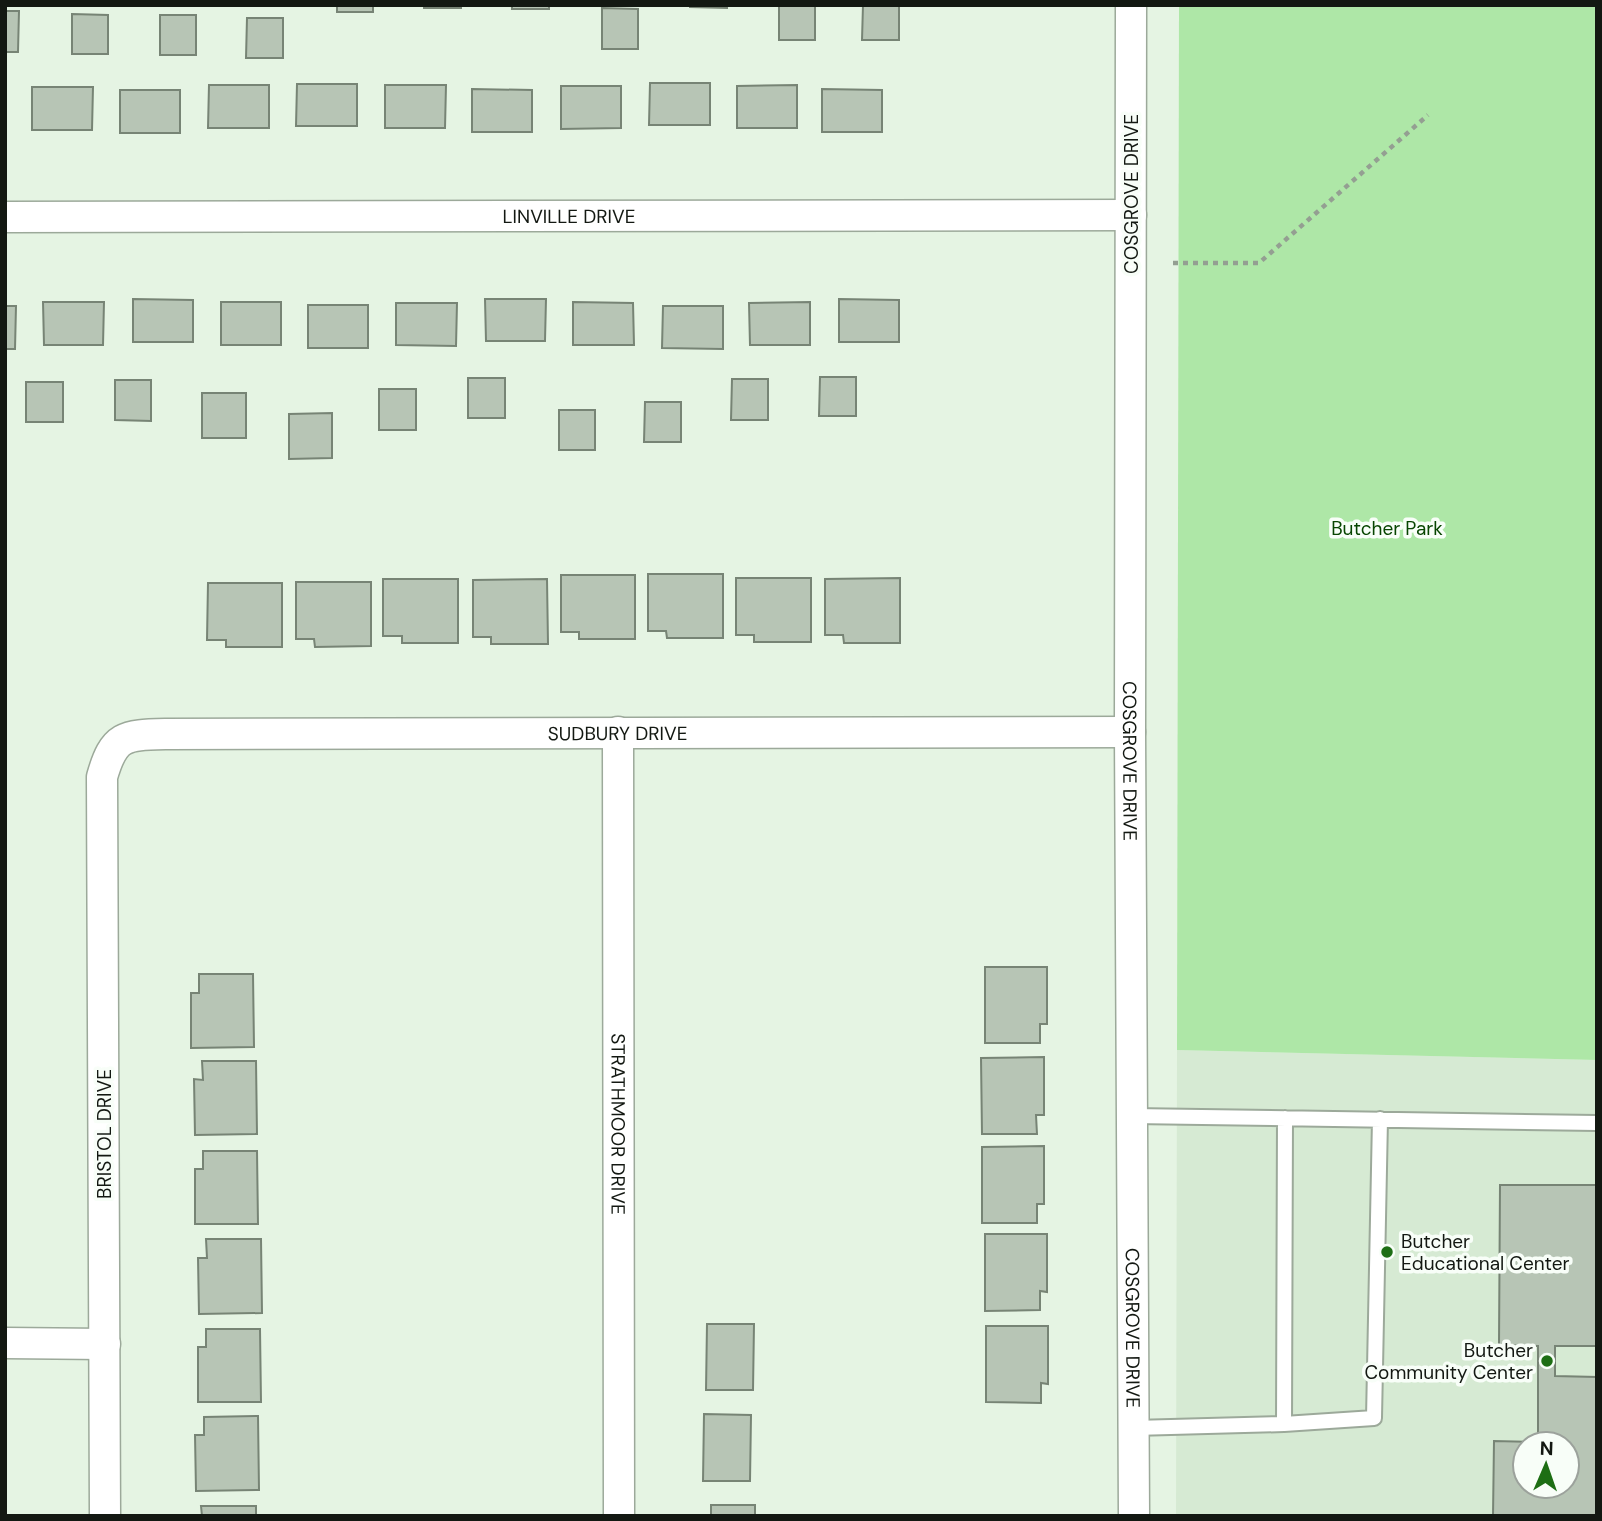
<svg xmlns="http://www.w3.org/2000/svg" width="1602" height="1521" font-family="'DM Sans',sans-serif">
	<rect width="100%" height="100%" fill="#e5f4e3"/>
	<path fill="#d6ead3" fill-rule="evenodd" d="M1177,1050L1597,1060V1516H1176ZM1525,1444H1567V1486H1525Z"/>
	<path fill="#aee7a7" d="M1179,5H1597V1060L1177,1050Z"/>
	<path fill="#b7c5b5" stroke="#778475" stroke-width="2" fill-rule="evenodd" d="M337,5H373V12H337Z
		M424,5H461V8H424Z
		M512,5H549V9H512Z
		M690,5H727V8L690,7Z
		M779,5H815V40H779Z
		M863,5H899V40H862Z
		M602,8L638,9V49H602Z
		M5,11H19L18,52H5Z
		M72,14L108,15V54H72Z
		M160,15H196V55H160Z
		M247,18H283V58H246Z
		M650,83H710V125H649Z
		M297,84H357V126H296Z
		M209,85H269V128H208Z
		M385,85H446L445,128H385Z
		M797,85V128H737V86Z
		M561,86H621V128L561,129Z
		M32,87H93L92,130H32Z
		M472,89L532,90V132H472Z
		M822,89L882,90V132H822Z
		M120,90H180V133H120Z
		M133,299L193,300V342H133Z
		M485,299H546L545,341H486Z
		M839,299L899,300V342H839Z
		M43,302H104L103,345H44Z
		M221,302H281V345H221Z
		M573,302L633,303L634,345H573Z
		M810,302V345H750L749,303Z
		M396,303H457L456,346L396,345Z
		M308,305H368V348H308Z
		M5,306H16L15,349H5Z
		M663,306H723V349L662,348Z
		M820,377H856V416H819Z
		M468,378H505V418H468Z
		M732,379H768V420H731Z
		M115,380H151V421L115,420Z
		M26,382H63V422H26Z
		M379,389H416V430H379Z
		M202,393H246V438H202Z
		M645,402H681V442H644Z
		M559,410H595V450H559Z
		M332,413V458L289,459V414Z
		M648,574H723V638H667L666,631H648Z
		M561,575H635V639H579V632H561Z
		M736,578H811V642H754V635H736Z
		M900,578V643H844L843,635H825V579Z
		M383,579H458V643H402V636H383Z
		M547,579L548,644H491V637H473V580Z
		M296,582H371V646L315,647L314,639H296Z
		M208,583H282V647H226V640H207Z
		M985,967H1047V1024H1040V1043H985Z
		M199,974H253L254,1047L191,1048V993H199Z
		M1044,1057V1115H1036L1037,1134H982L981,1058Z
		M202,1061H256L257,1134L195,1135L194,1079L203,1080Z
		M1044,1146V1204H1037V1223H982V1147Z
		M203,1151H257L258,1224H195V1169H203Z
		M1500,1185H1597V1346H1555V1376L1597,1377V1516H1493L1494,1441L1538,1442V1346L1499,1345ZM1525,1444H1567V1486H1525Z
		M985,1234H1047V1292L1040,1291V1310L985,1311Z
		M206,1239H261L262,1313L199,1314L198,1258H207Z
		M707,1324H754L753,1390H706Z
		M986,1326H1048V1384L1041,1383V1403L986,1402Z
		M206,1329H260L261,1402H198V1347H206Z
		M704,1414L751,1415L750,1481H703Z
		M258,1416L259,1490L196,1491L195,1435H204V1417Z
		M711,1505H755V1516H711Z
		M201,1506H256V1516H202Z"/>
	<g fill="none" stroke-linecap="round" stroke-linejoin="round">
		<defs>
			<path id="lane" d="M1132,1116L1597,1123
				M1284,1424L1285,1118
				M1134,1428L1284,1424L1374,1418L1380,1119"/>
			<g id="street">
				<path id="s1" d="M1131,5L1130,732L1134,1516"/>
				<path id="s2" d="M5,217L1131,215"/>
				<path id="s3" d="M618,732L619,1516"/>
				<path d="M5,1343L105,1344"/>
				<path id="s4" d="M105,1516L102,777C114,735 124,735 166,734L1130,732"/>
			</g>
		</defs>
		<use href="#lane" stroke="#9ca99a" stroke-width="18"/>
		<use href="#street" stroke="#9ca99a" stroke-width="33"/>
		<path stroke="#949f92" stroke-width="4.5" stroke-dasharray="5 5" stroke-linecap="butt" d="M1173,263H1259L1428,115"/>
		<use href="#lane" stroke="#fff" stroke-width="14"/>
		<use href="#street" stroke="#fff" stroke-width="30"/>
	</g>
	<g fill="#1d6e14" stroke="#f8fef8" stroke-width="2.5">
		<circle cx="1387" cy="1252" r="7"/>
		<circle cx="1547" cy="1361" r="7"/>
	</g>
	<g text-anchor="middle" dominant-baseline="central" stroke-width="7" stroke-linejoin="round" paint-order="stroke">
		<g font-size="19" fill="#131812" stroke="#f8fef8">
			<text transform="translate(1131 194) rotate(-90)">COSGROVE DRIVE</text>
			<text stroke="none"><textPath href="#s2" startOffset="564">LINVILLE DRIVE</textPath></text>
			<text stroke="none"><textPath href="#s4" startOffset="1278">SUDBURY DRIVE</textPath></text>
			<text stroke="none"><textPath href="#s1" startOffset="756">COSGROVE DRIVE</textPath></text>
			<text stroke="none"><textPath href="#s3" startOffset="392">STRATHMOOR DRIVE</textPath></text>
			<text transform="translate(104 1134) rotate(-90)">BRISTOL DRIVE</text>
			<text stroke="none"><textPath href="#s1" startOffset="1323">COSGROVE DRIVE</textPath></text>
		</g>
		<g font-size="19" fill="#074501" stroke="#f8fef8">
			<text x="1387" y="528">Butcher Park</text>
		</g>
		<g font-size="19" fill="#131812" stroke="#f8fef8" text-anchor="start">
			<text x="1401" y="1241">Butcher<tspan x="1401" dy="22">Educational Center</tspan></text>
			<text x="1533" y="1350" text-anchor="end">Butcher<tspan x="1533" dy="22">Community Center</tspan></text>
		</g>
	</g>
	<rect width="1602" height="1521" fill="none" stroke="#131812" stroke-width="14"/>
	<g transform="translate(1546 1465) rotate(2)"><circle r="33" fill="#f8fef8" stroke="#9ca29c" stroke-width="2"/>
	<path d="M0-5L12 26L0 18L-12 26Z" fill="#1d6e14"/>
	<text y="-10" font-size="19" font-weight="bold" text-anchor="middle" fill="#131812">N</text>
	</g>
</svg>
